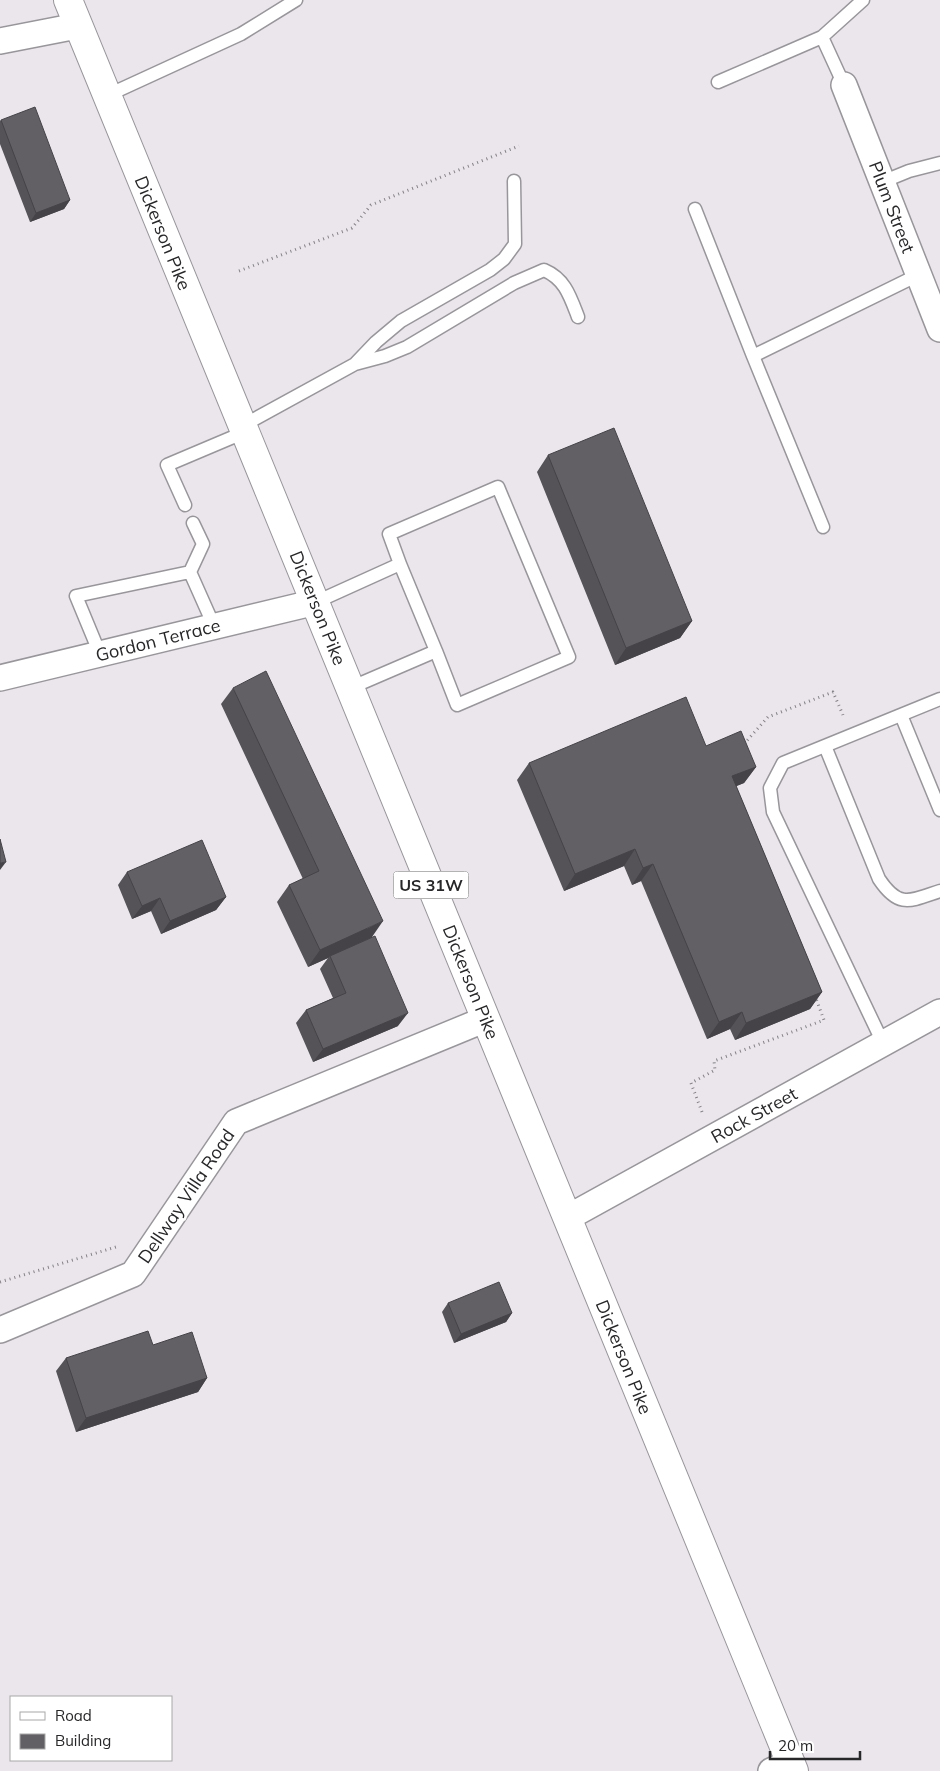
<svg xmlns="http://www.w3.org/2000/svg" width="940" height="1771" font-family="Mulish,sans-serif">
	<rect width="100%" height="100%" fill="#eae6ec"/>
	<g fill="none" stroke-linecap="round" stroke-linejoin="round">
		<defs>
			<path id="lane" d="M822,37L844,85
				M718,82L822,37L863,0
				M106,96L241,34L296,0
				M882,182L909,171L940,163
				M695,209L753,356
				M355,364L385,356L407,347L514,283L544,270C565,279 570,296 578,317
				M242,426L355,364L376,342L401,321L490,270L504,259L515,244L514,181
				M185,505L167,465L245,432
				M823,527L753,356L918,275
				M400,564L389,534L498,487L569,657L457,705L436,651
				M190,572L203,544L193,523
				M316,602L400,564L436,651L350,688
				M100,654L76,596L190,572L214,626
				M901,715L940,810
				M825,746L879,879C899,909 910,901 940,891
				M883,1043L773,812L770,788L783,763L940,699"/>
			<path id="street" d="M0,41L77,26
				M844,85L940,329
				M0,678L316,602
				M567,1218L940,1012
				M0,1330L133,1274L236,1122L486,1019
				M771,1771L790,1762"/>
			<path id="primary" d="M68,0L794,1771"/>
		</defs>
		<use href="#lane" stroke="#99969b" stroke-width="15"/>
		<use href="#street" stroke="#99969b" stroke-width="28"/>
		<use href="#primary" stroke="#99969b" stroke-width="30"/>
		<path stroke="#858286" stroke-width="3" stroke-dasharray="1 4" stroke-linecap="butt" d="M239,271L352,228L371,205L519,146
			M744,744L768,717L833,692L843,715
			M702,1112L691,1083L715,1070L714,1061L824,1020L815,996
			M0,1282L116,1247"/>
		<use href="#lane" stroke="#fff" stroke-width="12"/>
		<use href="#street" stroke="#fff" stroke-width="25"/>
		<use href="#primary" stroke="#fff" stroke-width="28"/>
	</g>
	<path fill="#555357" d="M1,120L70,200L64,209L30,222L0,144V121Z
		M548,455L692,621L680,638L615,665L537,472Z
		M233,688L372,937L398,1026L313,1062L296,1023L306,1010L333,998L320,969L328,958L308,967L277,902L289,885L303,879L221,704Z
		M706,746L756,767L744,783L736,786L822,992L810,1009L735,1040L730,1029L707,1039L641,881L632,885L624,866L564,891L517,780L529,763Z
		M127,872L226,897L216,910L161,934L151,911L132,919L118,885Z
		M448,1303L512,1313L506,1322L454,1343L442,1312Z
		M153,1345L207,1378L198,1392L76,1432L56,1371L66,1358Z"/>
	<path fill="#454347" d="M70,200L64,209L30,222L36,213Z
		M692,621L680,638L615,665L626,648Z
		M756,767L744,783L720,793L732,776Z
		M635,849L624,866L564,891L575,874Z
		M6,862L0,870V863Z
		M653,864L641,881L632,885L643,868Z
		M226,897L216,910L161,934L170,921Z
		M160,898L151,911L132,919L142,906Z
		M383,921L372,937L330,956L328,958L308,967L320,950Z
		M822,992L810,1009L735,1040L746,1023Z
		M742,1012L730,1029L707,1039L719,1022Z
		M408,1013L398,1026L313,1062L323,1049Z
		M512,1313L506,1322L454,1343L461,1334Z
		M207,1378L198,1392L76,1432L86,1418Z"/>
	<path fill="#636065" stroke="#454347" d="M35,107L70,200L36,213L1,120Z
		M614,428L692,621L626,648L548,455Z
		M266,671L383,921L320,950L289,885L319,871L233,688Z
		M686,697L706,746L741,731L756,767L732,776L822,992L746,1023L742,1012L719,1022L653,864L643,868L635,849L575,874L529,763Z
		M0,839L6,862L0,863Z
		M202,840L226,897L170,921L160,898L142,906L127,872Z
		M375,936L408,1013L323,1049L306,1010L346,993L330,956Z
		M499,1282L512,1313L461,1334L448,1303Z
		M148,1331L153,1345L192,1332L207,1378L86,1418L66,1358Z"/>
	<g text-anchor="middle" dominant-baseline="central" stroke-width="5" stroke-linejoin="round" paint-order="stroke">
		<rect fill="#fff" stroke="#686768" stroke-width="1" x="393.5" y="871.5" width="75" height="27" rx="4"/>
		<g font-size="16" font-weight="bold" fill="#272628">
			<text x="431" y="885">US 31W</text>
		</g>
		<g font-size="18" fill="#272628" stroke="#fff">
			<text transform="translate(892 207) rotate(69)">Plum Street</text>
			<text transform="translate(163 233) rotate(68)">Dickerson Pike</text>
			<text transform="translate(318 608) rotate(68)">Dickerson Pike</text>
			<text transform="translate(158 640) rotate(-14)">Gordon Terrace</text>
			<text transform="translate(471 982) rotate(68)">Dickerson Pike</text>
			<text transform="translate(754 1115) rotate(-29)">Rock Street</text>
			<text transform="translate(186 1196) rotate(-56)">Dellway Villa Road</text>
			<text transform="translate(624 1357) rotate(68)">Dickerson Pike</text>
		</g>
	</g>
	<rect x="10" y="1696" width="162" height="65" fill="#ffffff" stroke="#a9a8a9"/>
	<rect x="20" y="1712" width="25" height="8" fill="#ffffff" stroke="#a9a8a9"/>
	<text x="55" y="1721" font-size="15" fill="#272628">Road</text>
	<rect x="20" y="1734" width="25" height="15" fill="#636065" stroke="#a9a8a9"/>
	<text x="55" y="1746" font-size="15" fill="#272628">Building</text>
	<path d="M770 1751v8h90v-8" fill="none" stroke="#272628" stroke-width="2.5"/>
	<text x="778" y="1751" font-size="15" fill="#272628" stroke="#ffffff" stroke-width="4" paint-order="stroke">20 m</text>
</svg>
